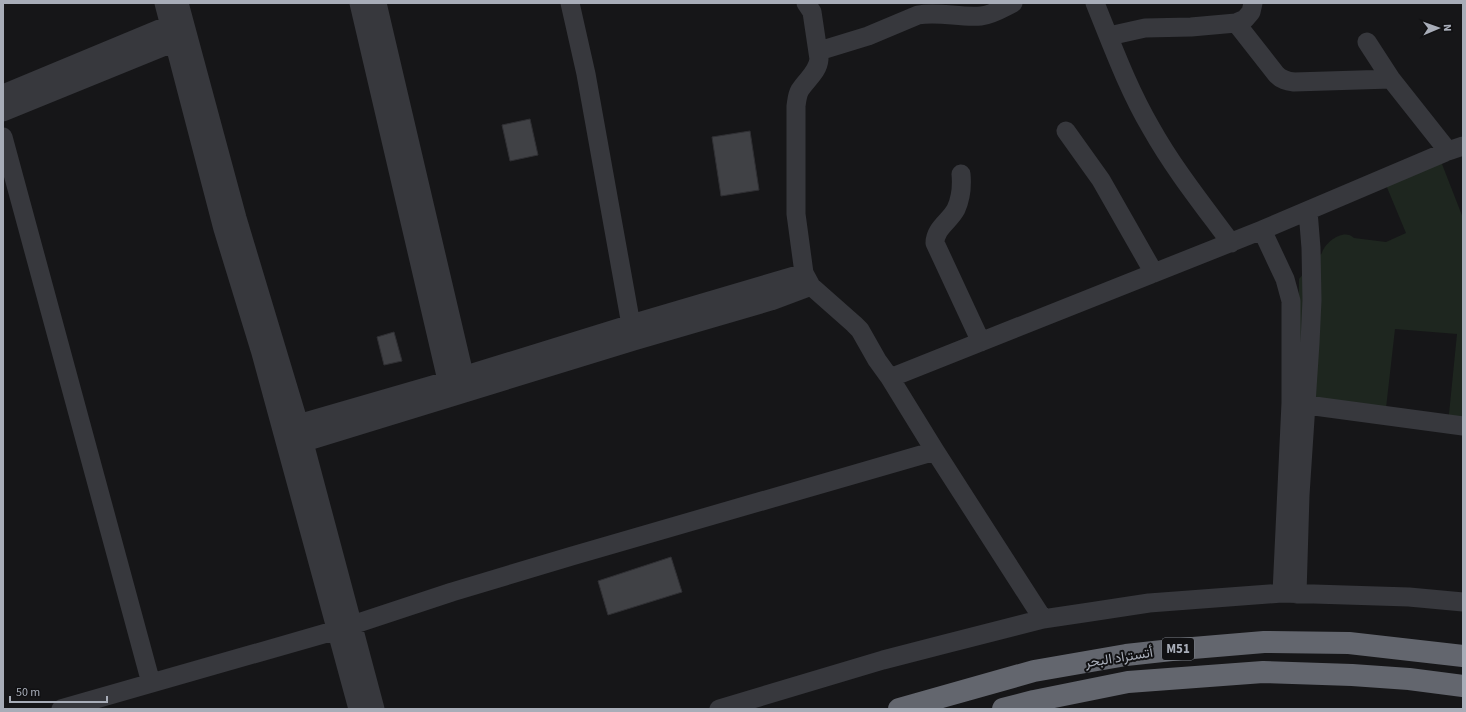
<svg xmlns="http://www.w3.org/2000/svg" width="1466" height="712" font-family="'Source Sans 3',Vazirmatn,sans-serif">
	<rect width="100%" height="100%" fill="#161618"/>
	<path fill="#1e261f" d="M1440,159L1463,218V428L1448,424L1457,334L1395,329L1385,417L1297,408L1299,279L1322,253C1325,242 1344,228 1354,238L1386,242L1406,233L1386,185Z"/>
	<path fill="#404145" stroke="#303034" d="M530,119L538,155L510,161L502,125Z
		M750,131L759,190L721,196L712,137Z
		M394,332L402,361L384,365L377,337Z
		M671,557L682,592L608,615L598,581Z"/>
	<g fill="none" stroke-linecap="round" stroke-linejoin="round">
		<path stroke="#37383d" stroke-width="19" d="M164,3L223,229L261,353L358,709
			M179,3L237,218L299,424L375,709
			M359,3L450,393
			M377,3L467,387
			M570,3L586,74L633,336
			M806,3L812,12L819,59C818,72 807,79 800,90C797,95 797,100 796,106V214L804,273L811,286L854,324L860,330L877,360L890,378
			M1095,3C1112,45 1128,89 1151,128C1174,169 1203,205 1231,243
			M1236,23L1276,74C1281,80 1287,81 1294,82L1391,79
			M1109,36L1145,28L1191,27L1236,23L1245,19L1251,12L1253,3
			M1367,42L1391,79L1448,151
			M819,51L868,36L918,15C939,11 960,18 981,16C992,15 1003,8 1013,3
			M3,94L181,20
			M3,112L175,42L187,38
			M1066,131L1101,180L1154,273
			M3,137L151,683
			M961,174C962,185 961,198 956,209C950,221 935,228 935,243L981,342
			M1262,230L1285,279L1291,301V403L1282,593
			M1292,403L1463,426
			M288,427L447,381L631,324L804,273
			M292,446L634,341L771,301L811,286
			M1297,594L1300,495L1310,343L1312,300L1311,248L1308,211
			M1043,619L935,451L890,378L1262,230L1448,151L1463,146
			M61,709L337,630L452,592L572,556L935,451
			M719,709L883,660L945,644L1043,619L1090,612L1149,603L1282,593L1409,597L1463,602"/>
		<path stroke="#63666e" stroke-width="22" d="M899,709L1034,671L1126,655L1181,649L1264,642L1349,643L1463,656
			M1003,709L1034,701L1128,682L1263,672L1352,675L1409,679L1463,686"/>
	</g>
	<g text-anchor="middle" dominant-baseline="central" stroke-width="4" stroke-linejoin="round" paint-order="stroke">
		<rect fill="#111113" stroke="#7b7e86" stroke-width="1" x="1162" y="638" width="32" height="22" rx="3"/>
		<g font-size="13" font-weight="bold" fill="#a8adb8">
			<text x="1178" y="649">M51</text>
		</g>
		<g font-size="14" fill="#a8adb8" stroke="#111113">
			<text transform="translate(1119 658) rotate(-9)">أتستراد البحر</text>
		</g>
	</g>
	<rect width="1466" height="712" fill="none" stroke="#a8adb8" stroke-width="8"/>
	<g transform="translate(1438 28) rotate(88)" stroke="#111113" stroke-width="3" paint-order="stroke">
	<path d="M0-3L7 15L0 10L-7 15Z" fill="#a8adb8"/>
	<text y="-6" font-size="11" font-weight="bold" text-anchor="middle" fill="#a8adb8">N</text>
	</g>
	<path d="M10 696v6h97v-6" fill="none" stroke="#a8adb8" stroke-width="2"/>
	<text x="16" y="696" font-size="12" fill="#a8adb8" stroke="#111113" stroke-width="3" paint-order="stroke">50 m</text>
</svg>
